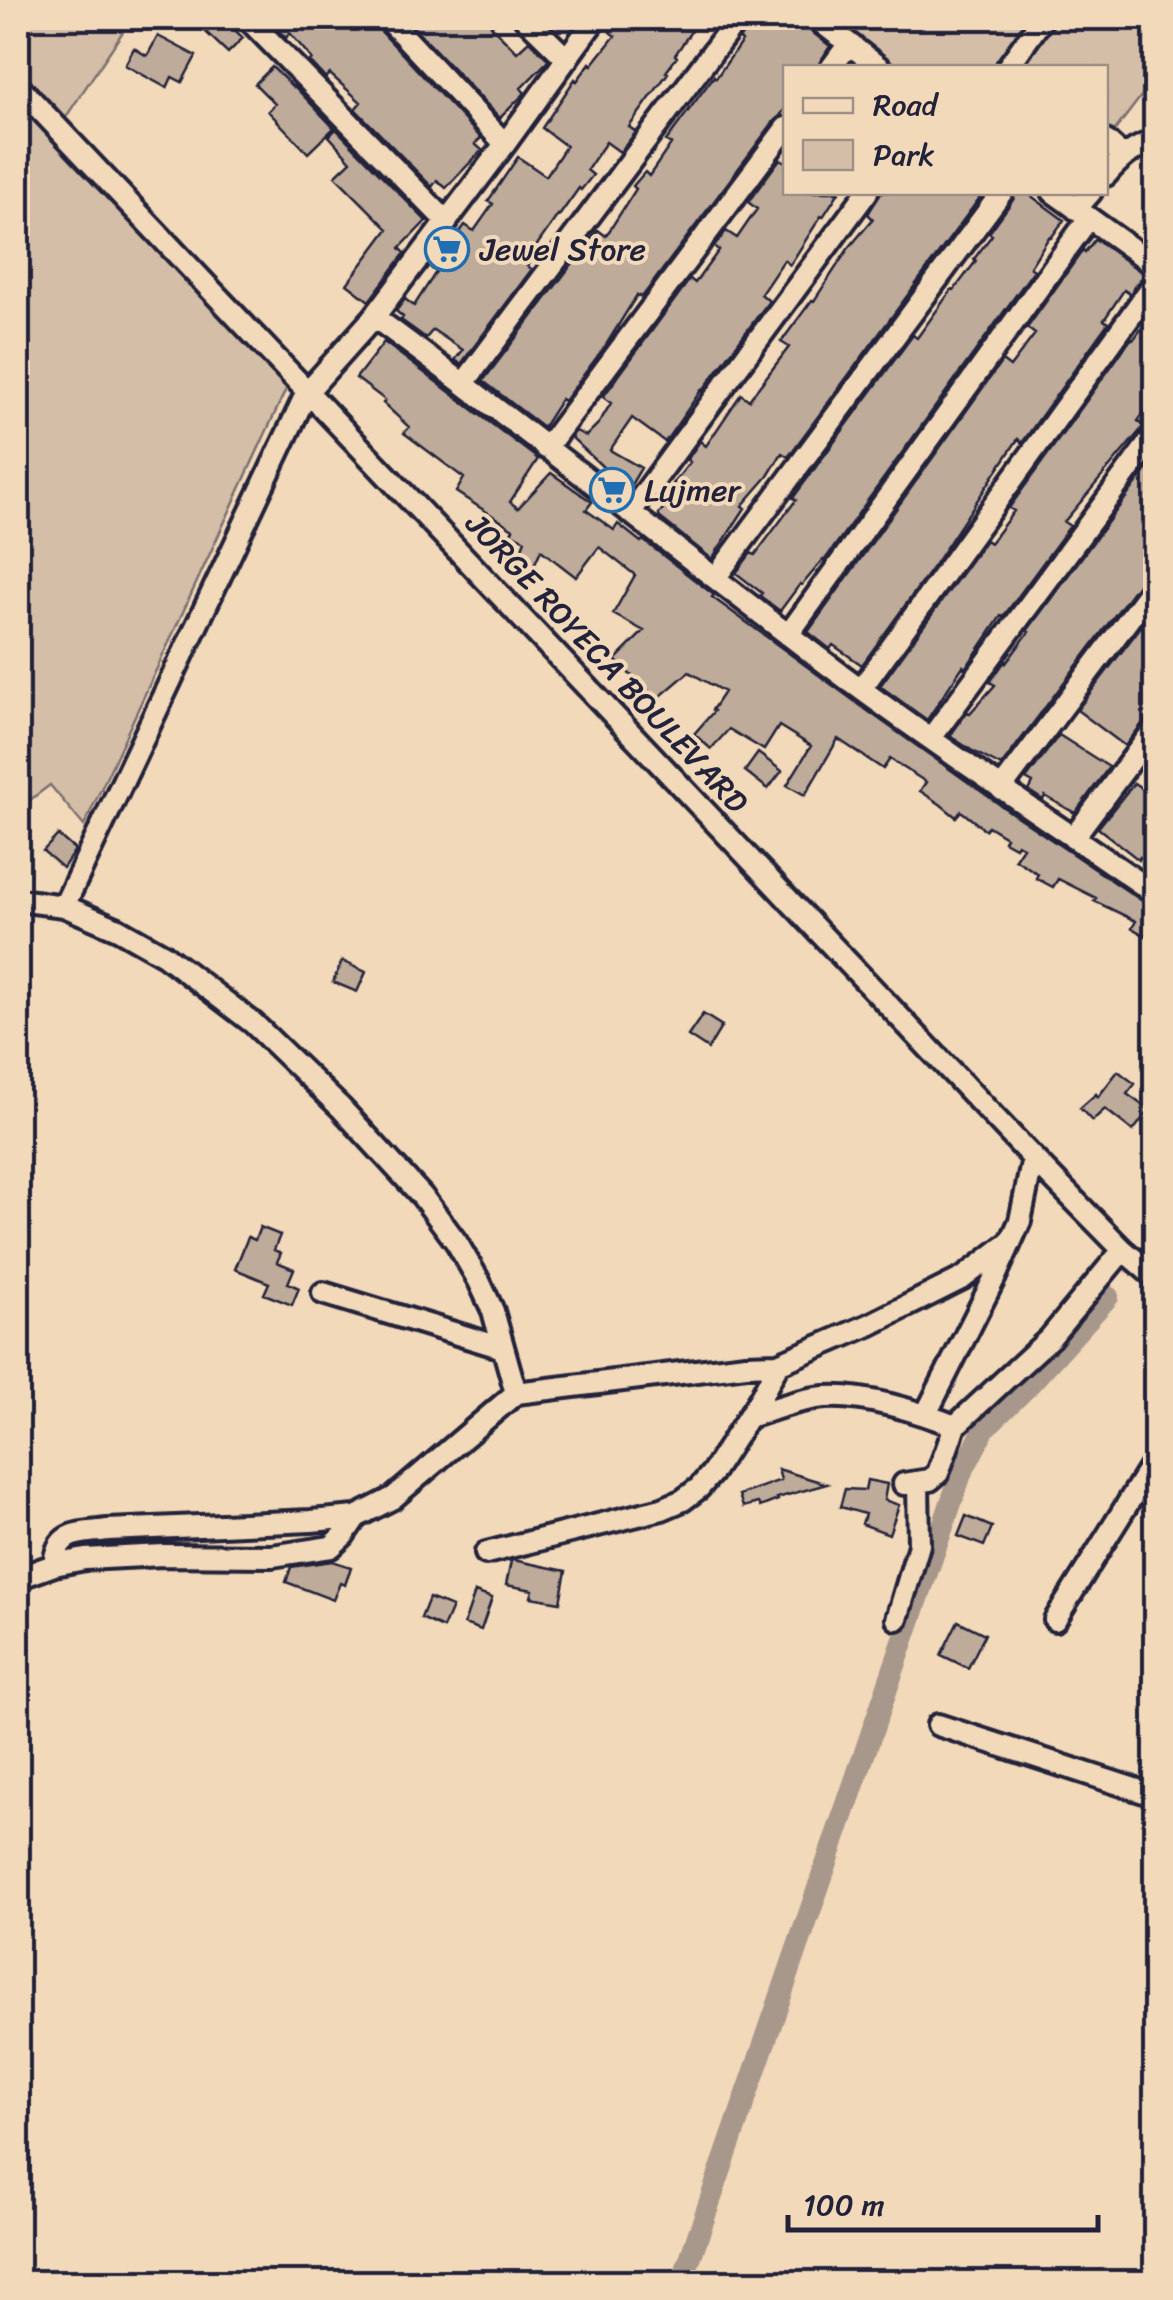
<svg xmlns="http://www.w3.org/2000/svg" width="1173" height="2300" font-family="Sriracha,sans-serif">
	<rect width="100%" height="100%" fill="#f2d9b9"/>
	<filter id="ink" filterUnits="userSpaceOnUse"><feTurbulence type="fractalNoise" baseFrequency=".01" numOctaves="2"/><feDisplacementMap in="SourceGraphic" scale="20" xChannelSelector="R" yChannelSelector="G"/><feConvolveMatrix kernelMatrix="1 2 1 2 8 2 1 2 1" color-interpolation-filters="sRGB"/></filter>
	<g filter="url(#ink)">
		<path fill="#d4bea7" stroke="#7b7071" stroke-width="2.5" d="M18,18H132L64,120L18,71Z
			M854,18H1155V78L1106,142V68L899,67L847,28Z
			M18,99L287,387L84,826L50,785L18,809Z"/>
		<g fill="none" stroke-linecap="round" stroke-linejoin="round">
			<path stroke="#a8988c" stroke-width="22" d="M682,2282L961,1474L985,1428L1026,1388L1108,1297"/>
		</g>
		<path fill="#beab9a" stroke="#22223b" stroke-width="2.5" d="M191,18H223L243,38L228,53Z
			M266,18H374L377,27L481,138L475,144L482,150L446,188L437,180L432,187L355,109L361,102L330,74L326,78L310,61L312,59L290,33L286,38Z
			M405,18H500L491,26L517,52L529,41L549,60L521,88L525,93L500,118Z
			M620,18H700L675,55L677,57L666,72L668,73L629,127L636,132L620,152L606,142L587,170L593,175L581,190L579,188L559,216L558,215L537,245L540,248L527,266L532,269L461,364L455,360L463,350L433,330L426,338L401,320L403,317L396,311L405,299L414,306L436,272L431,268L445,247L448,249L465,225L474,231L493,204L488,201L518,157L546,176L566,146L542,128L575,79L577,81L590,63L592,65L615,36L610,32Z
			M757,18H799L808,29L830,46L817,68H786V107L780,116L775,120L642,297L637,295L606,345L564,401L561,399L543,427L483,381L598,230L606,236L636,189L633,186L645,172L649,176L671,144L666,141L714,76L716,78L742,41L739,39Z
			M158,36L196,56L182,82L172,77L167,88L125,65L134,48L147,56Z
			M272,67L293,87L294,86L334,128L308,153L268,111L275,104L255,84Z
			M336,129L426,221L400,248L405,253L369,301L347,284L388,229L335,176L351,161L329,136Z
			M780,159L786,162V192H839L823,217L821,216L790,265L784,260L761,294L769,301L703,390L702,389L665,442L632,418L610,450L641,468L628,490L601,472L604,468L571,437L576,431L586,436L599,423L611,403L603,397L690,279L695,283L719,250L714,247L726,231L737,238L757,209L748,202Z
			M881,192H984L788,457L782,453L768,476L742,506L745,508L712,559L659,517V514L678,488L673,484L690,462L687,460L700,441L706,446L741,394L749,400L789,347L781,342L812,300L814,301L848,249L873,219L868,214Z
			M1016,192H1026L1064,220L1051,238L1049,237L1030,267L1034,270L824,561L823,560L802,585L800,584L780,611L760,596L762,593L736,573L751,553L755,555L796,500L793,498L913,335L917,338L952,289L954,290L976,261L974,259L992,235L989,233L1013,200Z
			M1095,239L1144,274L1130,294L1124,290L1104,320L1108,323L1022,443L1018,439L935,564L862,665L833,645L830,649L808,632L1002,361L1010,367L1035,334L1027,328L1083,250L1085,252Z
			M1156,305V397L1138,421L1144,426L1064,522L1070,526L1003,617L1001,616L968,665L965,668L963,666L927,720L880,686L986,540L990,543L1014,511L1009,508L1131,339L1133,340L1154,312L1152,311Z
			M384,342L538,459L510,502L518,508L551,473L592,502L586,510L614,530L618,524L641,542L643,540L714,595L712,597L872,714L1006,809L1148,905L1156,908V942L1132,928L1136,921L1094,901L1096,898L1058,879L1053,887L1036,878L1038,874L1015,859L1023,847L1017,844L1015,847L1004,841L1006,837L988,826L985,830L961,811L956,817L940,804L920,791L926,782L890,759L883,769L838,739L805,795L787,785L811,746L779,726L764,750L729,729L711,749L694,734L714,711L712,710L724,692L689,672L656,700L640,680L638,682L615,660L644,631L613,614L635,575L599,547L576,577L541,550L534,565L518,558L525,540L511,533L513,529L456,492L464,478L404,433L409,427L383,403L385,400L356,378Z
			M1156,457V570L1145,575L1001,766L971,750L950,736L967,712L970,713L995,685L990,682L1005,661L1006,663L1029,632L1027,631Z
			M1156,607V706L1125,746L1077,710Z
			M1059,735L1109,767L1075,813L1045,796L1043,800L1029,791L1033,783L1026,779Z
			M758,753L782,771L768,789L745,771Z
			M1134,783L1156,798V868L1140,857L1139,860L1098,828Z
			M58,835L75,850L63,868L43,851Z
			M342,961L366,972L357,992L333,982Z
			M703,1014L722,1026L708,1049L688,1036Z
			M1118,1071L1135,1084L1127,1094L1149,1110L1133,1131L1105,1109L1092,1121L1080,1108L1096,1094L1098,1097Z
			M260,1227L280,1235L274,1250L281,1253L277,1262L294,1269L288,1283L299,1288L292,1305L264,1294L269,1283L235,1269L248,1237L255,1240Z
			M778,1469L827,1484L777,1498L778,1500L760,1507L758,1503L743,1507L739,1495L781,1480Z
			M867,1480L887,1484L884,1500L899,1505L889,1534L862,1524L865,1514L840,1507L845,1489L865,1490Z
			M966,1516L992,1527L984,1546L958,1536Z
			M513,1560L566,1571L560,1602L531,1597L533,1590L506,1585L511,1561Z
			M332,1561L351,1567L345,1585L340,1583L333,1600L286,1582L291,1567Z
			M475,1592L492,1598L481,1630L464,1624Z
			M429,1598L452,1607L443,1628L421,1618Z
			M958,1621L985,1634L968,1668L941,1655Z"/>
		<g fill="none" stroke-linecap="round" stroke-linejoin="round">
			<defs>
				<path id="minor" d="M247,18L447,222
					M387,18L505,144
					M525,18L567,59
					M816,18L880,68
					M831,68L848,45
					M1007,68L1043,18
					M18,86L1033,1158L1123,1250L1156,1278
					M1106,141L1124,157
					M1106,175C1119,159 1135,146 1156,141
					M1053,192L1156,266
					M1076,209L1091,192
					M374,317C515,420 651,530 790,636C908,727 1033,809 1156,894
					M464,383L738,18
					M546,448L786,128
					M630,513L867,192
					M716,577L1002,192
					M788,635L1089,218
					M861,689L1156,281
					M931,738L1156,433
					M1001,789L1156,583
					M1073,838L1156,727
					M18,900L64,906L118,929L164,955L253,1023L341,1108L422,1196L457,1243L479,1281L493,1311L516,1393
					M64,906L307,392L374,317L505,144L596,18
					M323,1293L503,1348
					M926,1414L995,1277L1020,1221L1033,1158
					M748,1417C773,1410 799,1399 825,1397C863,1394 920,1412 955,1426
					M904,1484L930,1480L938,1473L955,1426L1050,1338L1123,1250
					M486,1553L662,1509L683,1500L699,1488L712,1473L761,1397L778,1364
					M54,1565C57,1530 78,1534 108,1530L311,1521L356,1517L393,1498L516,1393L746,1365L778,1364L869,1325L963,1278L1010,1242
					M18,1578L54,1565L85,1559L163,1555L272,1556L331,1547L343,1536L356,1517
					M897,1619L919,1545L918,1483
					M1055,1620L1156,1458
					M938,1725L1156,1796"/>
			</defs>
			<use href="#minor" stroke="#22223b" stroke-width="28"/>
			<use href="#minor" stroke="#f2d9b9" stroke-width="20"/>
		</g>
	</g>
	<defs>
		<symbol id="supermarket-ring" viewBox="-11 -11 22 22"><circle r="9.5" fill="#f2d9b9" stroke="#1f6fb2" stroke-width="1.5"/><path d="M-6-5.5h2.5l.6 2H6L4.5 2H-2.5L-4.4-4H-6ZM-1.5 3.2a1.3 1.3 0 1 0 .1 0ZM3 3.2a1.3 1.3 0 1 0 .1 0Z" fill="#1f6fb2"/></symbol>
	</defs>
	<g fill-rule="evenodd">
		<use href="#supermarket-ring" x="422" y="224" width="50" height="50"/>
		<use href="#supermarket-ring" x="587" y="465" width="50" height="50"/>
	</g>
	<g text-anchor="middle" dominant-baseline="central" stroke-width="8" stroke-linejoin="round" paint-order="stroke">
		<g font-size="32" fill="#22223b" stroke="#f2d9b9" text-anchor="start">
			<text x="480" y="249">Jewel Store</text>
			<text x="644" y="490">Lujmer</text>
		</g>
		<g font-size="32" fill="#22223b" stroke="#f2d9b9">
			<text transform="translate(607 663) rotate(47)">JORGE ROYECA BOULEVARD</text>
		</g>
	</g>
	<rect width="1173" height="2300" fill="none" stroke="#f2d9b9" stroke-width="60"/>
	<rect x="30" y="30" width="1113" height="2240" fill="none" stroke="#22223b" stroke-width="4" filter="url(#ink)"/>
	<rect x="783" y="65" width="325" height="130" fill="#f2d9b9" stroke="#9f9087" stroke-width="2.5"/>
	<rect x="803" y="98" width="50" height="15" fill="#f2d9b9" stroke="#9f9087" stroke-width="2.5"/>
	<text x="873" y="115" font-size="30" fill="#22223b">Road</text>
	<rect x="803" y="140" width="50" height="30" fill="#d4bea7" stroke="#9f9087" stroke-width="2.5"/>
	<text x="873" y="165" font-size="30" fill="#22223b">Park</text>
	<path d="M788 2215v15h310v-15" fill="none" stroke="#22223b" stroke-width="5"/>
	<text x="803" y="2215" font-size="30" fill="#22223b" stroke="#f2d9b9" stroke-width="8" paint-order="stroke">100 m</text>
</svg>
